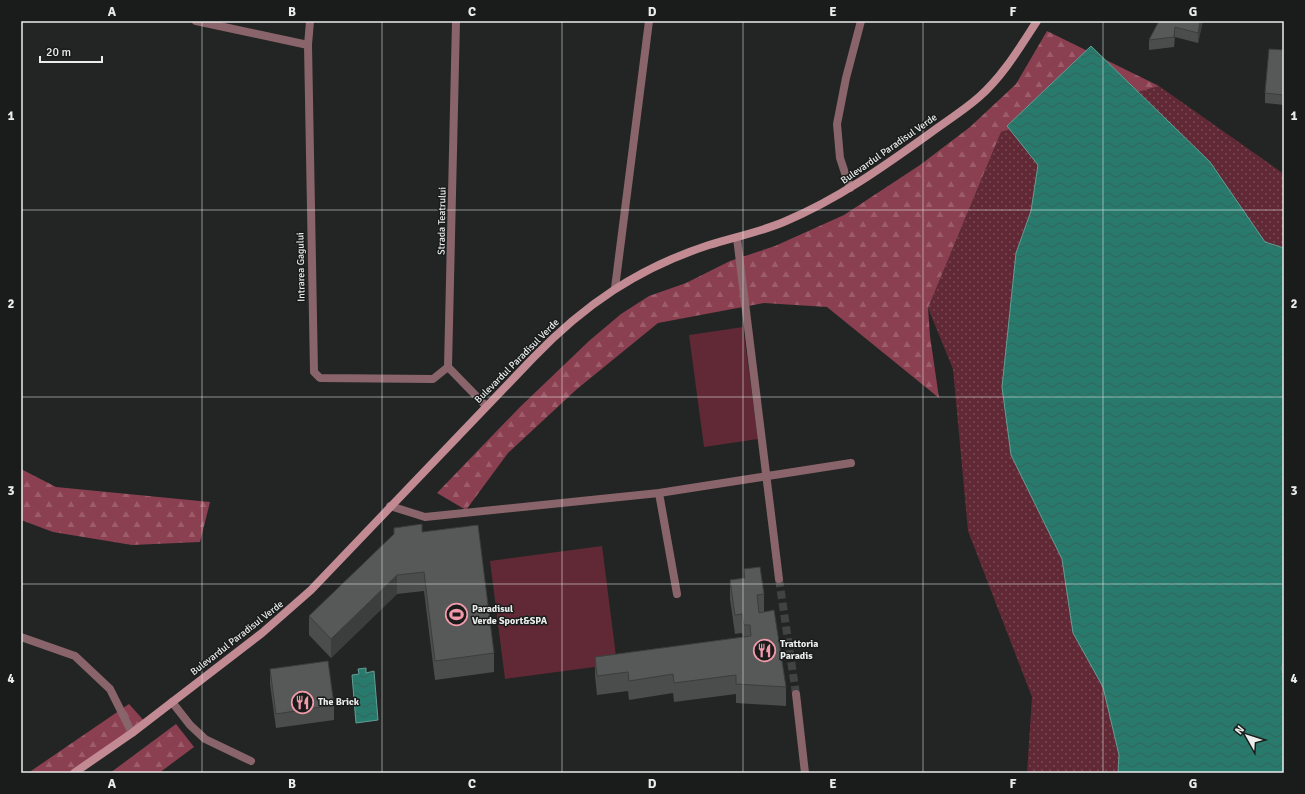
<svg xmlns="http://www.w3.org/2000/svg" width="1305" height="794" font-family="Signika,sans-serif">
	<defs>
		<pattern id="grass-dots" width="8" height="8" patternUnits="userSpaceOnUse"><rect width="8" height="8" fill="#612935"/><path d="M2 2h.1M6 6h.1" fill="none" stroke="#784853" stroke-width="1.8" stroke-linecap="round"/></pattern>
		<pattern id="forest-firs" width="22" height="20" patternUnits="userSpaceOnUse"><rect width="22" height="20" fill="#8b4051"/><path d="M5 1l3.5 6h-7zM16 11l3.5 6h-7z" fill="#9c5c6a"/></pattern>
		<pattern id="water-waves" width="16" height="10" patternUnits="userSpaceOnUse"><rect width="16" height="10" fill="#287b6c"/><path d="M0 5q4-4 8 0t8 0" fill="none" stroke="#37615a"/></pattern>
	</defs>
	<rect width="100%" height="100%" fill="#222524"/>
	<path fill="url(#grass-dots)" d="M1159,86L1284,174V773H1027L1032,697L968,531L953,369L928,308L1001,132Z"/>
	<path fill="url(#forest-firs)" d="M1047,31L1159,86L1001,132L928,308L930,336L939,398L827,307L764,303L658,323L577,389L508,453L466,510L437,493L520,407L589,341L621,314L649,296L686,283L730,261L775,246L844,215L920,165L970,127L1016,84Z
		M21,469L56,487L210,502L200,542L132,545L53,532L21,520Z
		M129,704L146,723L69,773H28Z
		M176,724L194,747L159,773H110Z"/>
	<path fill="#612935" d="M743,327L758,439L704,447L689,335Z
		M602,546L617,664L505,679L490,561Z"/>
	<path fill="url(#water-waves)" stroke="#629d93" d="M1091,46L1210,162L1265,242L1284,248V656L1282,668L1284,683V773H1118L1119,755L1103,687L1073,633L1062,559L1011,455L1002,387L1016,253L1031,211L1038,165L1007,126Z
		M366,668V673L374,671L378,720L356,723L352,675L359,674L358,669Z"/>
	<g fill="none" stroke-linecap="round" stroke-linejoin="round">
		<path stroke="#404342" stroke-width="8" stroke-dasharray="8 4" stroke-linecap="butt" d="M779,579L796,694"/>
		<path stroke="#89656b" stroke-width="8" d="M172,702L190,725L205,739L251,761"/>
		<path stroke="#89656b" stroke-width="8" d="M196,21L308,45
			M310,21L308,45L314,372L320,378L433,379L448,367
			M850,188L840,158L837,124L846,78L861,21
			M737,238L779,579
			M615,288L649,21
			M448,367L456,21
			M448,367L486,406
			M659,493L677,594
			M390,506L425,517L659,493L851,463
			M21,637L75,656L110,689L132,733
			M796,694L805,773"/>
		<path stroke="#c28a93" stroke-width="8" d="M74,773L132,733L262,633L311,590L533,358C584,305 638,268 709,245C734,237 761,232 786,221C838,199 883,167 929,134C945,122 963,111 979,97C1003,76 1020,47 1037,21"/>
	</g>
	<path fill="#4a4d4c" d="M1159,21H1203L1198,43L1175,37L1174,47L1149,50V40Z
		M1284,50V105L1265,103V93Z
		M394,528L422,532L494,653V672L435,680L424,591L397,594L331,658L309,635V616L394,534Z
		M744,569L764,594V612L786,687V706L736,703V694L674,702L673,693L629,700L628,691L597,695L595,676V657L743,637L742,633L735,634L730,599V580L744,578Z
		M270,669L334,705V720L276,728L270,684Z"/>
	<path fill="#3c3e3e" d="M1200,21H1203L1198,43V33Z
		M1175,27V37L1174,47V37Z
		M397,575V594L331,658V639Z"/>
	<path fill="#565958" stroke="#3c3e3e" d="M1159,21H1200L1198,33L1175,27L1174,37L1149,40Z
		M1269,49L1284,50V95L1265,93Z
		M422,524V532L478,525L494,653L435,661L424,572L397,575L331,639L309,616L394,534V528Z
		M760,567L764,594L757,595L759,613L774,610L786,687L736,684V675L674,683L673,674L629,681L628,672L597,676L595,657L751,636L750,625H744L742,614L735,615L730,580L745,578L744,569Z
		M328,661L334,705L276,714L270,669Z"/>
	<path fill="none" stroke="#ebeded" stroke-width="1" stroke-opacity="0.55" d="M202,21V773M382,21V773M562,21V773M743,21V773M923,21V773M1103,21V773M21,210H1284M21,397H1284M21,584H1284"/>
	<defs>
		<symbol id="stadium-ring" viewBox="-11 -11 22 22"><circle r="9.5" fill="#191c1b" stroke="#f39aaa" stroke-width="1.5"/><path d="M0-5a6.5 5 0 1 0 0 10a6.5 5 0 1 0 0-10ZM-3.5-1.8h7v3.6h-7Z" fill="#f39aaa"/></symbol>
		<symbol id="restaurant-ring" viewBox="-11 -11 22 22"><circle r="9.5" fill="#191c1b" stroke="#f39aaa" stroke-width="1.5"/><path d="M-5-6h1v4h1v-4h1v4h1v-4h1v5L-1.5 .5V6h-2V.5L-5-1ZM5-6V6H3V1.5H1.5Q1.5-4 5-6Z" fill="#f39aaa"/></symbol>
	</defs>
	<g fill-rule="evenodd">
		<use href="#stadium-ring" x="444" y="602" width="25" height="25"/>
		<use href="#restaurant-ring" x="752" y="638" width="25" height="25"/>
		<use href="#restaurant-ring" x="290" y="690" width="25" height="25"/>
	</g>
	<g text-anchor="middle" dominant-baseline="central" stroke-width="3" stroke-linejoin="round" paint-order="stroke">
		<g font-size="10" fill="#ebeded" stroke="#191c1b">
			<text transform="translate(889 149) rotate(-35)">Bulevardul Paradisul Verde</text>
			<text transform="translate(442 221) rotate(-89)">Strada Teatrului</text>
			<text transform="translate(301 267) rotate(-91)">Intrarea Gagului</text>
			<text transform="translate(517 361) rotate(-45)">Bulevardul Paradisul Verde</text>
			<text transform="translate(237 638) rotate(-38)">Bulevardul Paradisul Verde</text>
		</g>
		<g font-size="10" font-weight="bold" fill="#ebeded" stroke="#191c1b" text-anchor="start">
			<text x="472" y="609">Paradisul<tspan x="472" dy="12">Verde Sport&amp;SPA</tspan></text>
			<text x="780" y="644">Trattoria<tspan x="780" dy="12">Paradis</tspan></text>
			<text x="318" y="702">The Brick</text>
		</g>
	</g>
	<rect width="1305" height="794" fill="none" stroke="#191c1b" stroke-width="44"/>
	<g transform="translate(1247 736) rotate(309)" stroke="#191c1b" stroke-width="3" paint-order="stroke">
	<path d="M0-3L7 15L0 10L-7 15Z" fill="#ebeded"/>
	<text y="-6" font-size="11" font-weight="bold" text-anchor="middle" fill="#ebeded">N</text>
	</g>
	<path d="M40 56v6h62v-6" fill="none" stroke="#ebeded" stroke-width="2"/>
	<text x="46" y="56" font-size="12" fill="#ebeded" stroke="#191c1b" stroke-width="3" paint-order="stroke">20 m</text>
	<rect x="22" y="22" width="1261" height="750" fill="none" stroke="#ebeded" stroke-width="1.5"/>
	<g font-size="13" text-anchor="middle" font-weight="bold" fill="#ebeded">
		<text x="112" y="16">A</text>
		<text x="292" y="16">B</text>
		<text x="472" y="16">C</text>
		<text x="652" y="16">D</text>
		<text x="833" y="16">E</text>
		<text x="1013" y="16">F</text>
		<text x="1193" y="16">G</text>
		<text x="11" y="120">1</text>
		<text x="1294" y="120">1</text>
		<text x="11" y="308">2</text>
		<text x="1294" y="308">2</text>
		<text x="11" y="495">3</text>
		<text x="1294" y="495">3</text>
		<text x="11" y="683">4</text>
		<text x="1294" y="683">4</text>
		<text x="112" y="788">A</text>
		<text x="292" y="788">B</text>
		<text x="472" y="788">C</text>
		<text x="652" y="788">D</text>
		<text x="833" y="788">E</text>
		<text x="1013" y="788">F</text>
		<text x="1193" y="788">G</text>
	</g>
</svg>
